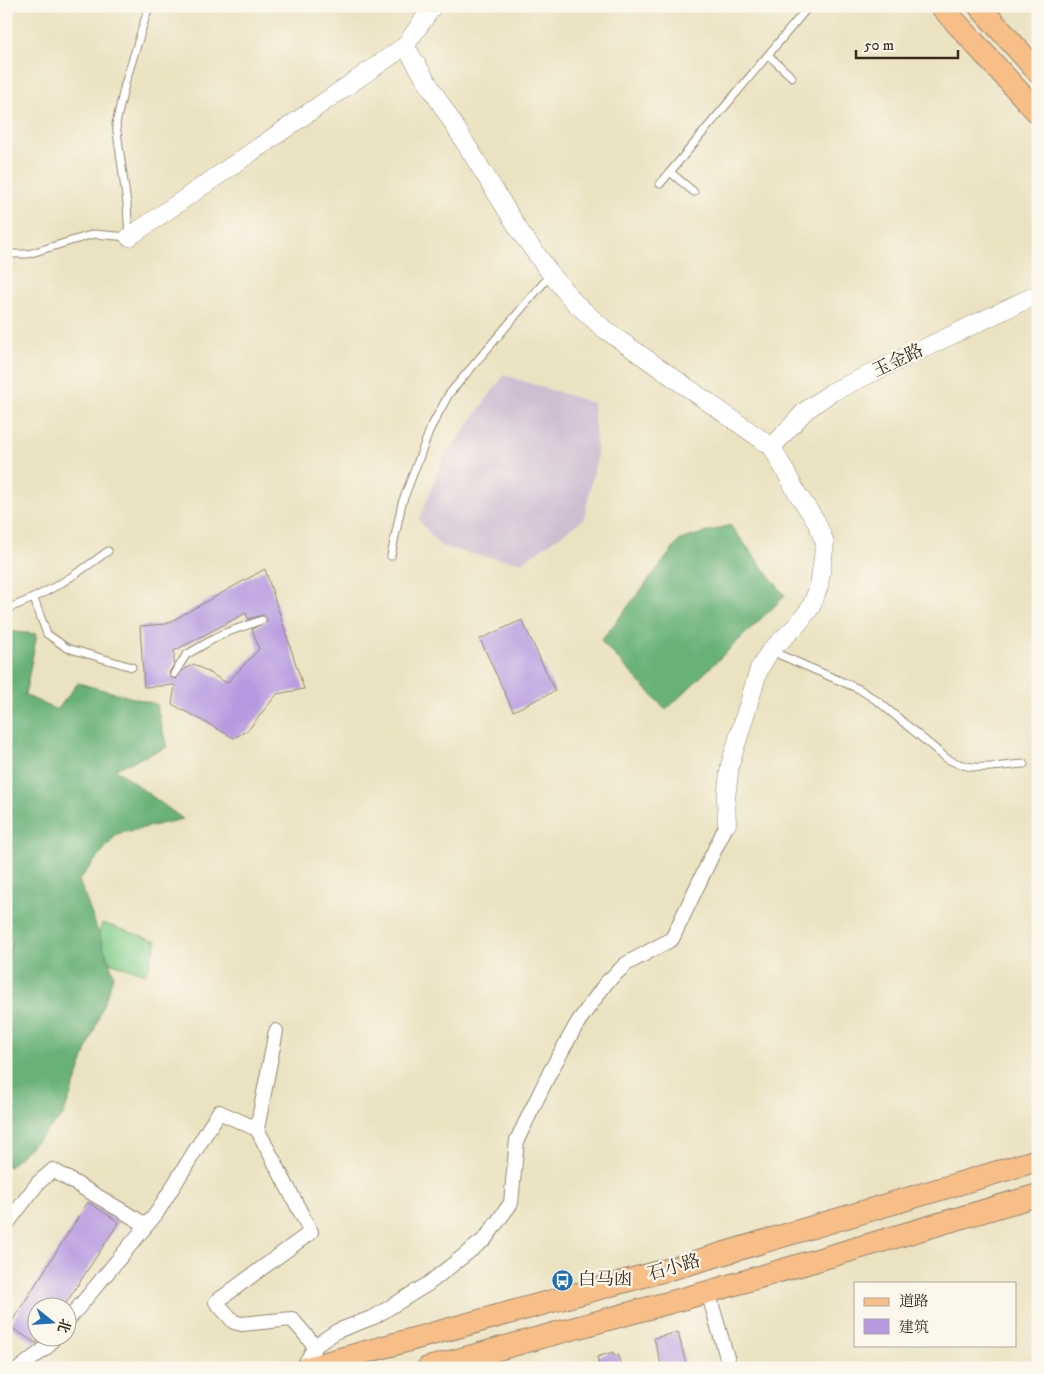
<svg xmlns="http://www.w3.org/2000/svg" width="1044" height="1374" font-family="'IM FELL DW Pica','Noto Serif SC',serif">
	<rect width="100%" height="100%" fill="#fbf7ec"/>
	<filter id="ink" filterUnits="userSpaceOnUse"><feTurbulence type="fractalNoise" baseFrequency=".02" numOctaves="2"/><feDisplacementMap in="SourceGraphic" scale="10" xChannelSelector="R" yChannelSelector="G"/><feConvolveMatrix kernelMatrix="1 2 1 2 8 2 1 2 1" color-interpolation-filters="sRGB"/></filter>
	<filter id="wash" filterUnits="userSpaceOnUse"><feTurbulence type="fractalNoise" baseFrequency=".0096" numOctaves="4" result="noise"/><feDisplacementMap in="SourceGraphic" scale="20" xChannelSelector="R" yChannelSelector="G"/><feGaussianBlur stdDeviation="1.12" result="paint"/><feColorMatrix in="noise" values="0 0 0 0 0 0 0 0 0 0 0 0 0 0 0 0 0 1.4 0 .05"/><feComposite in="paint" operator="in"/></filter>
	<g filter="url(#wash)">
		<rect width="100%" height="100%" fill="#ebe2c1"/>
		<path fill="#cebed2" d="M504,375L593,403L597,456L584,519L522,562L475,555L440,546L419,520L442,461Z"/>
		<path fill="#81ce8d" stroke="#5e7c56" d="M102,923L157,941L146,974L91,956Z"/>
		<path fill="#68b178" stroke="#526e4b" d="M730,525L785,596L666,710L601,641L680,540Z
			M6,631L37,634L25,695L57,710L78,683L156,704L167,747L115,769L183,819L117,834L79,880L114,975L63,1116L9,1167L6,1165V958L12,941L6,940Z"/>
		<g id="blocks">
			<path fill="#b699e1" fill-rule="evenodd" d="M265,569L304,689L277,694L248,730L234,738L172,704L175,685L144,687L140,626L166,624ZM246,613L248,619L263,615L267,621L252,629L259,649L227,683L194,664L183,670L176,679L170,677L169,672L174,665V651Z
				M522,620L555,691L513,711L480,639Z
				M88,1202L119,1222L64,1306H38L37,1344L9,1326Z
				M678,1332L687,1368H662L654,1338Z
				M613,1352L614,1356L618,1354L621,1368H600L597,1357Z"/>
		</g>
	</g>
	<g filter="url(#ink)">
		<use href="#blocks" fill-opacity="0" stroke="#938670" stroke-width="1"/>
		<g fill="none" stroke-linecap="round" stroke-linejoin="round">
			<defs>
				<path id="service" d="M768,55L792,77
					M670,172L694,192
					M660,184L809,6
					M6,254H28L94,234L129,237L127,204L116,124L125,84L149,6
					M391,556L402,503L431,427L449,394L551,274
					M34,599L47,634L67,648L132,667
					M6,609C44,596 76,575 108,551
					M771,651L859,689L879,702L946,758C971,773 996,766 1024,764
					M174,674L186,655L222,634L262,620"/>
				<path id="minor" d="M276,1031L257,1129L311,1232L216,1302L234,1322L242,1324L292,1319L315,1346
					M6,1225L38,1183L53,1170L146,1225
					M708,1292L730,1368
					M68,1320L156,1214L219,1112L257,1129
					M20,1368L47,1347L55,1336
					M303,1368L315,1346L337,1331L374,1317L428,1284L485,1239L511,1203L517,1140L550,1072L578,1022L606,983L626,964L672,939L727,824"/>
				<path id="tertiary" d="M405,46L521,233L551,274L574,302L604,329L772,447L797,493L816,521L825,543L819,586L811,607L797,625L770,651L759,669L730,765L726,798L727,824
					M129,237L405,46L433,6
					M772,447L805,411L832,392L1038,294"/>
				<path id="primary" d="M941,6L1038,113
					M979,6L1038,72
					M307,1368L688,1264L1038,1160
					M428,1368L708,1292L1038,1195"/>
			</defs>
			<use href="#service" stroke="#938670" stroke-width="9"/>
			<use href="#minor" stroke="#938670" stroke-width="16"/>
			<use href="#tertiary" stroke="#938670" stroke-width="19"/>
			<use href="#primary" stroke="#938670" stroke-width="24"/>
			<use href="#service" stroke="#fff" stroke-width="7"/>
			<use href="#minor" stroke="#fff" stroke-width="14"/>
			<use href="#tertiary" stroke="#fff" stroke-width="18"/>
			<use href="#primary" stroke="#f7be88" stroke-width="22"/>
		</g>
	</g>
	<defs>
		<symbol id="bus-disc" viewBox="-11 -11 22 22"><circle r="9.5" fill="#1f6fb2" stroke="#fbf7ec"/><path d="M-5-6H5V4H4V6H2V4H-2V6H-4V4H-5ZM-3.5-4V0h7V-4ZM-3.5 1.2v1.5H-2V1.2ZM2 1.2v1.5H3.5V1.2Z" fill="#fff"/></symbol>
	</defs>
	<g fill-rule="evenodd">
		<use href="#bus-disc" x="550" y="1268" width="25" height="25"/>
	</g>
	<g text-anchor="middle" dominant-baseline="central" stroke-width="4.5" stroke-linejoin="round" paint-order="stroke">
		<g font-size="18" fill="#3b2a1e" stroke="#fbf7ec">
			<text transform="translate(898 361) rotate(-25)">玉金路</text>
			<text transform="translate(674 1268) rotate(-16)">石小路</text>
		</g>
		<g font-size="18" fill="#3b2a1e" stroke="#fbf7ec" text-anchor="start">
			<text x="578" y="1280">白马凼</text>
		</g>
	</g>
	<rect width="1044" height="1374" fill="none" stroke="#fbf7ec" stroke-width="25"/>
	<rect x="854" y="1282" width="162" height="65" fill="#fbf7ec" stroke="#aea59a"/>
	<rect x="864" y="1298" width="25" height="8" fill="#f7be88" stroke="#aea59a"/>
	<text x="899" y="1306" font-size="15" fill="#3b2a1e">道路</text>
	<rect x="864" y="1319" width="25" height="15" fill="#b699e1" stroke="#aea59a"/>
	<text x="899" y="1332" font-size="15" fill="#3b2a1e">建筑</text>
	<g transform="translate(52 1322) rotate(107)"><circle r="24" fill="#fbf7ec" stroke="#aea59a"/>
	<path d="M0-4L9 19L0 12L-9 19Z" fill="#1f6fb2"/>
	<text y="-8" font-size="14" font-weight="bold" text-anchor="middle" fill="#3b2a1e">北</text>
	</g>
	<path d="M856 50v8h102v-8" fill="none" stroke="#3b2a1e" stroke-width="2.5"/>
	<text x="864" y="50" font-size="15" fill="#3b2a1e" stroke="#fbf7ec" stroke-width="4" paint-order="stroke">50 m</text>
</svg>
